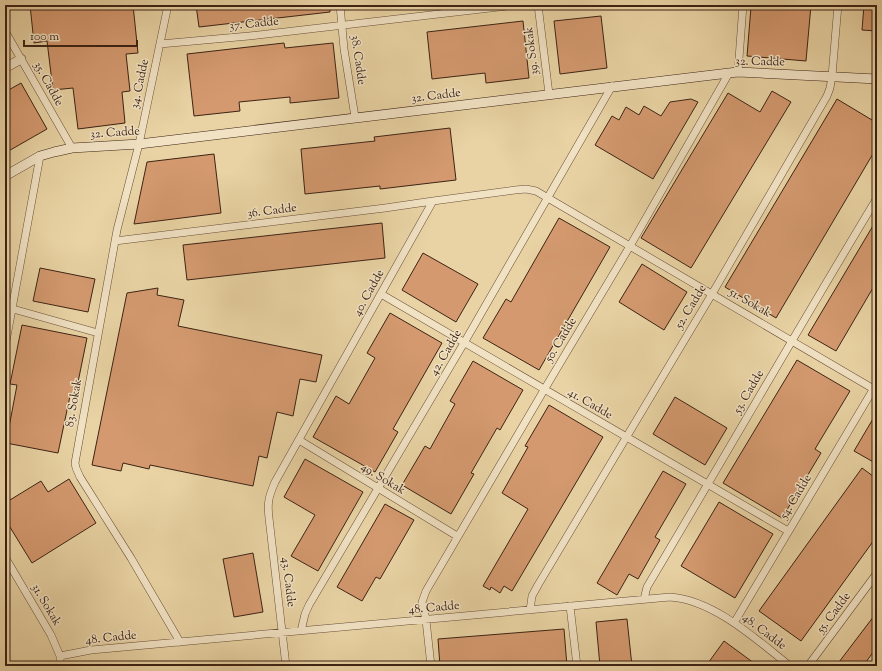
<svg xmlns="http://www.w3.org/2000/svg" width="882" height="671" font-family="'Sorts Mill Goudy',serif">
	<rect width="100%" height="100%" fill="#e9d3a4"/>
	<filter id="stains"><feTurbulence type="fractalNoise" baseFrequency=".005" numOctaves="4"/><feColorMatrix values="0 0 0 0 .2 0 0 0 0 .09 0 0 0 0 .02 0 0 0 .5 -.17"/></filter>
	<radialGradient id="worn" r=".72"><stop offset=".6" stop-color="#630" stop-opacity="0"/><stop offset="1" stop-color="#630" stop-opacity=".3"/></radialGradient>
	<path fill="#d4996f" stroke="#3c2314" d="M30,5H133L138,53L126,54L130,91L122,92L125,123L78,129L73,88L53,90L47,41L34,43Z
		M196,5H330V12L199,27Z
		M767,5H811L806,61L747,56L751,7L767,8Z
		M864,5H877V31L862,30Z
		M601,16L607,68L560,74L554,21Z
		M523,21L529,78L486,83L485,73L432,79L427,32Z
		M284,43L285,48L333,43L339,98L290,103V97L239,102L240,111L194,116L187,54Z
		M21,83L47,129L5,153V92Z
		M772,91L791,102L691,268L641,238L728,93L760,112Z
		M691,99L698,102L653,179L595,145L612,116L619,120L626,107L639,115L644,106L661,116L670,102Z
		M837,99L877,123V147L776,318L725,287Z
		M450,128L456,180L380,189V186L305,194L301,149L375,141L374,137Z
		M214,154L221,213L134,224L147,162Z
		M559,218L610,247L539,370L483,338L506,299L511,302Z
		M877,219V281L836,351L808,335Z
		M382,223L385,258L187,280L183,245Z
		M423,253L478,284L456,322L402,290Z
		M642,264L687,292L664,330L619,302Z
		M40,268L95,279L88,312L33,301Z
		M158,288L157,295L184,300L178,326L322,355L316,382L300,379L293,416L277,412L267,458L259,456L253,486L150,465L149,469L123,463L121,471L92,465L127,293Z
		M390,313L442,343L393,429L398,432L375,472L313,437L336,396L349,404L375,358L367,353Z
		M22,325L87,338L75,397L70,396L58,453L6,443L17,385L10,384Z
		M797,360L850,391L815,449L821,453L782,518L723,483Z
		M473,361L523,390L500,430L497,428L471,473L474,474L451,514L402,485L425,446L430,449L455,404L450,401Z
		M675,397L727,428L705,465L653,434Z
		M549,405L603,437L512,591L504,586L500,593L491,587L490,590L483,586L528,509L502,493L528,447L525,446Z
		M877,412V464L854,451Z
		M305,459L363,492L318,571L291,556L315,515L284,497Z
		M862,468L877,479V536L801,641L759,611Z
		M663,471L686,484L655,537L660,540L638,579L629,574L617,595L597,583Z
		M69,479L96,523L32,563L5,519V503L41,481L48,492Z
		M719,502L773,534L735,598L681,566Z
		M385,504L414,520L380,579L376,577L362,601L337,587Z
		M253,553L263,612L234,617L223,559Z
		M877,612V647L863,666H836Z
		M627,619L632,666H600L596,622Z
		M564,629L567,666H440L438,639Z
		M724,641L758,666H706Z"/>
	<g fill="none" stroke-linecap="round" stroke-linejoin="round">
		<defs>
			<path id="street" d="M168,5L139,144L117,230L75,463L76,468L80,477L131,558L180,642
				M340,5L344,49L355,117
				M538,5L549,94
				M5,31L72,148
				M160,44L249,36L516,5
				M738,72L743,5
				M115,241L385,208L433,201
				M381,294L788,531
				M13,309L98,333
				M5,347L40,156
				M299,440L457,536
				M5,557L51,635L60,656V666
				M644,599L647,587C724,458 799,327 877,198
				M570,606L577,666
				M530,610L532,596L538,585L712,294L827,96L830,88L832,76L838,5
				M734,623L877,383
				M301,631L305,614L309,605L464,343L612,86
				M60,656L91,650L670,597C714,600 757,640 790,666
				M286,666L269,518C267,502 269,496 275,482L433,201L515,190L526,189L536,191L877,391
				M431,666L426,620L422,602L426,591L544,390L630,246L729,73
				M808,666L877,573"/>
			<path id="secondary" d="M5,68L21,59
				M5,176L40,156L54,152L72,148L139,144L729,73L738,72L877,79"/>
		</defs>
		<use href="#street" stroke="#674f38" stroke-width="8"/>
		<use href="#secondary" stroke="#3c2314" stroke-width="10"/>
		<use href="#street" stroke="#f1e2c4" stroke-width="7"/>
		<use href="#secondary" stroke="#f1e2c4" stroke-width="9"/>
	</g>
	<g text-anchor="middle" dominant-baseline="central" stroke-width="3" stroke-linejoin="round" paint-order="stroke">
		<g font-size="12" fill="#3c2314" stroke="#f1e2c4">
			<text transform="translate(254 24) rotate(-6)">37. Cadde</text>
			<text transform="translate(532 51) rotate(-97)">39. Sokak</text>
			<text transform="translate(358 60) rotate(82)">38. Cadde</text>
			<text transform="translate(760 62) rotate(1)">32. Cadde</text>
			<text transform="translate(48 84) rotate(61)">35. Cadde</text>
			<text transform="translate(140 84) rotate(-78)">34. Cadde</text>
			<text transform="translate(436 96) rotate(-7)">32. Cadde</text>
			<text transform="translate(115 133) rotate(-4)">32. Cadde</text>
			<text transform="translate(272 211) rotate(-7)">36. Cadde</text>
			<text transform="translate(369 293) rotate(-61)">40. Cadde</text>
			<text transform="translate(750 303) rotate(30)">51. Sokak</text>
			<text transform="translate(691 307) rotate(-59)">52. Cadde</text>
			<text transform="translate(561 340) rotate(-59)">50. Cadde</text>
			<text transform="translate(446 353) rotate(-60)">42. Cadde</text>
			<text transform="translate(749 392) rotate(-60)">53. Cadde</text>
			<text transform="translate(74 403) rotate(-80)">83. Sokak</text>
			<text transform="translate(590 404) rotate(30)">41. Cadde</text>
			<text transform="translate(383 479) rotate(31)">49. Sokak</text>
			<text transform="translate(796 497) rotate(-59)">54. Cadde</text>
			<text transform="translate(288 582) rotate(83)">43. Cadde</text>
			<text transform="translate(46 605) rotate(59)">31. Sokak</text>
			<text transform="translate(434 608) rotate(-5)">48. Cadde</text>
			<text transform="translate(834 613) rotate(-53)">55. Cadde</text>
			<text transform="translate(764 632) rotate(37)">48. Cadde</text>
			<text transform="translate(111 638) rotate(-6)">48. Cadde</text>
		</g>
	</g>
	<rect width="882" height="671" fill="none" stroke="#e9d3a4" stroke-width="20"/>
	<rect x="6" y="6" width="870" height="659" fill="none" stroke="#3c2314" stroke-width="2"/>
	<rect x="10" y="10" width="862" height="651" fill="none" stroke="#3c2314"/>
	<path d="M24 40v6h113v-6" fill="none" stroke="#3c2314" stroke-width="2"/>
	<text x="30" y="40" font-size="12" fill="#3c2314" stroke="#f1e2c4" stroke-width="3" paint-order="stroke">100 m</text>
	<rect width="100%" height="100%" filter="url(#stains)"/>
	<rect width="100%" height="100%" fill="url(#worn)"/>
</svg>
